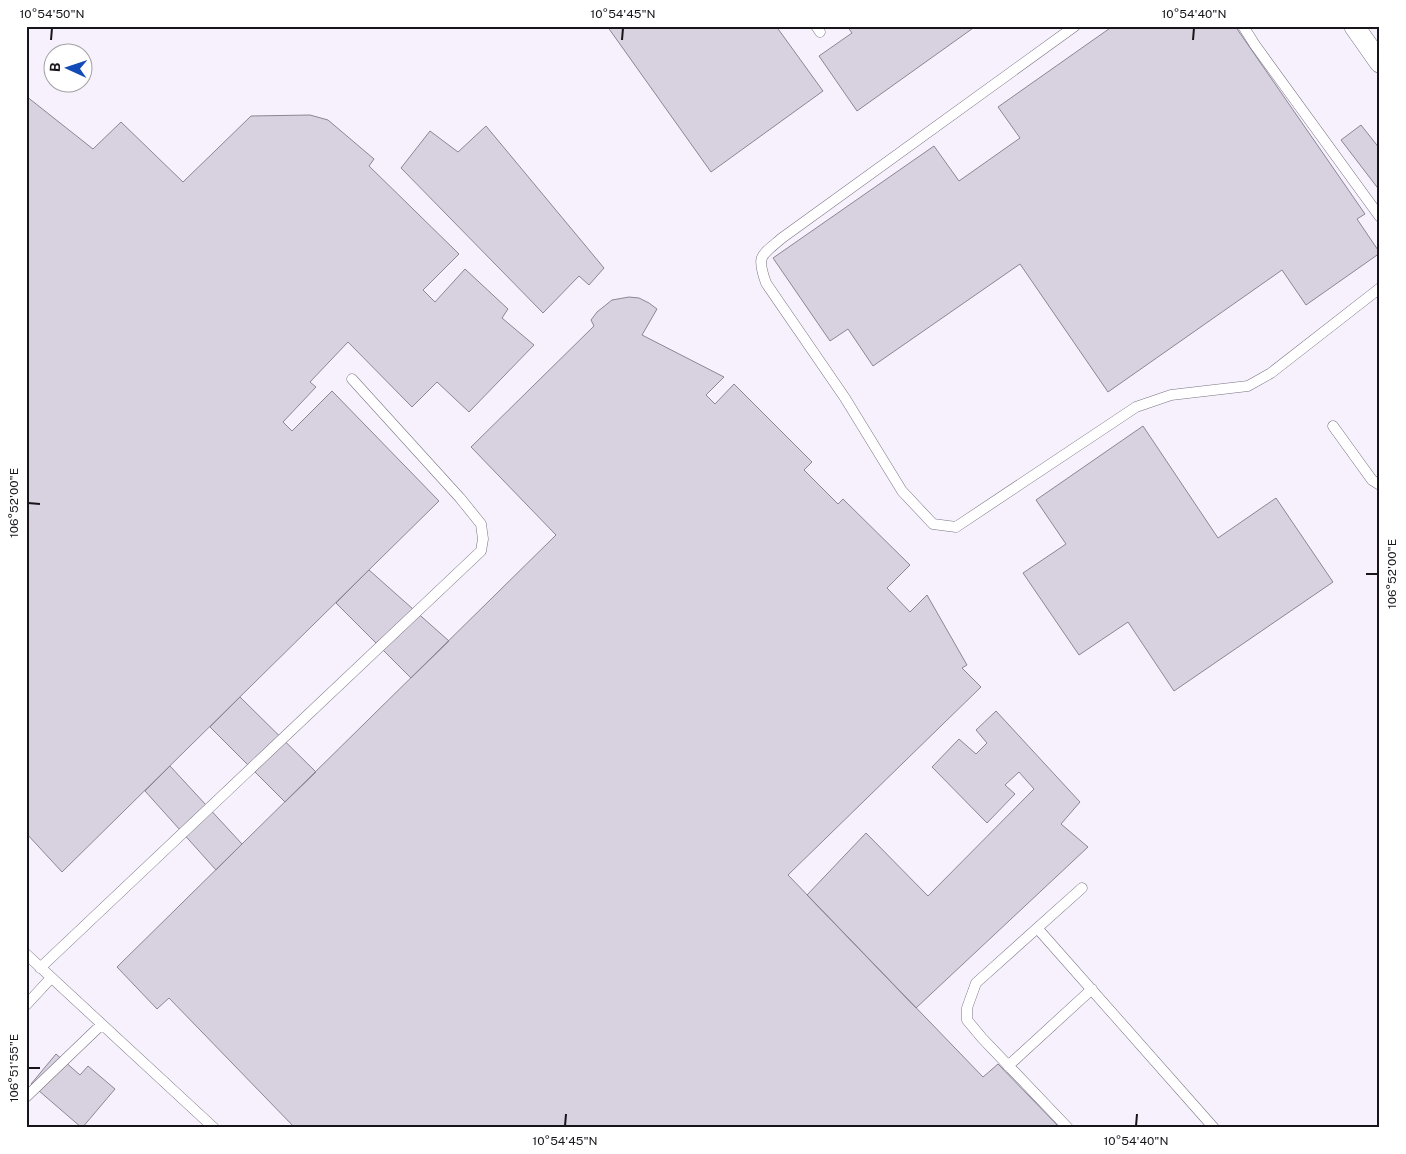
<svg xmlns="http://www.w3.org/2000/svg" width="1406" height="1154" font-family="'Public Sans',sans-serif">
	<rect width="100%" height="100%" fill="#f7f1fe"/>
	<path fill="#d8d1e0" stroke="#8c8593" d="M607,26H776L823,91L711,172Z
		M847,26H976L857,111L819,56L852,33Z
		M1113,26H1235L1365,214L1357,219L1380,253L1306,305L1282,270L1108,392L1020,264L873,366L848,329L830,341L773,258L934,146L959,181L1020,138L998,107Z
		M26,96L93,149L121,122L183,182L251,116L310,115L328,120L374,159L369,166L459,254L423,290L435,302L465,269L508,309L502,318L534,345L469,412L437,382L412,407L348,342L310,382L316,387L283,422L292,431L332,391L439,501L62,872L26,833Z
		M1361,125L1380,149V191L1341,140Z
		M486,126L604,268L589,285L579,276L543,313L401,168L430,131L458,152Z
		M629,297L639,298L649,303L657,309L642,335L724,377L706,395L715,404L734,384L812,462L804,470L838,504L843,499L910,565L887,588L910,612L927,595L967,665L962,668L981,687L788,875L983,1077L998,1064L1060,1128H295L169,998L157,1009L117,967L556,535L471,447L594,326L591,320L597,312L612,300Z
		M1143,426L1218,538L1276,498L1333,582L1174,691L1128,622L1079,655L1023,573L1066,544L1036,500Z
		M369,570L449,641L411,678L336,603Z
		M240,697L316,772L285,802L210,727Z
		M996,711L1080,802L1061,824L1088,847L916,1008L807,895L866,833L928,896L1034,789L1019,772L1005,785L1015,794L987,823L932,767L959,739L976,754L987,743L976,730Z
		M170,766L242,844L216,870L145,791Z
		M56,1054L80,1075L88,1066L115,1089L82,1128L31,1084Z"/>
	<g fill="none" stroke-linecap="round" stroke-linejoin="round">
		<defs>
			<path id="lane" d="M816,26L820,32
				M1075,26L782,238C761,256 756,255 766,283L845,398L902,491L933,524L956,527L1136,407L1171,395L1248,386L1271,373L1380,288
				M1243,26L1255,45L1380,217
				M1333,426L1372,480L1380,485
				M1038,929L1214,1128
				M26,954L214,1128
				M40,968L481,551L483,539L481,524L460,498L352,379
				M26,1005L51,978
				M1008,1066L1092,989
				M26,1097L101,1025
				M1068,1128L982,1038L967,1020V1008L976,983L1082,888"/>
			<path id="street" d="M1354,26L1380,63"/>
		</defs>
		<use href="#lane" stroke="#7a7381" stroke-width="11"/>
		<use href="#street" stroke="#7a7381" stroke-width="21"/>
		<use href="#lane" stroke="#fff" stroke-width="10"/>
		<use href="#street" stroke="#fff" stroke-width="20"/>
	</g>
	<path fill="none" stroke="#17151a" stroke-width="2" d="M51,40L52,28M622,40L623,28M1193,40L1194,28M28,503L40,504M1366,574H1378M28,1068H40M565,1126L566,1114M1136,1126L1137,1114"/>
	<rect width="1406" height="1154" fill="none" stroke="#ffffff" stroke-width="55"/>
	<g transform="translate(68 68) rotate(273)"><circle r="24" fill="#ffffff" stroke="#a2a1a3"/>
	<path d="M0-4L9 19L0 12L-9 19Z" fill="#124bb7"/>
	<text y="-8" font-size="14" font-weight="bold" text-anchor="middle" fill="#17151a">B</text>
	</g>
	<rect x="28" y="28" width="1350" height="1098" fill="none" stroke="#17151a" stroke-width="2"/>
	<g font-size="12" text-anchor="middle" fill="#17151a">
		<text x="52" y="18">10°54'50"N</text>
		<text x="623" y="18">10°54'45"N</text>
		<text x="1194" y="18">10°54'40"N</text>
		<text transform="translate(14 503) rotate(-90)" y="4">106°52'00"E</text>
		<text transform="translate(1392 574) rotate(-90)" y="4">106°52'00"E</text>
		<text transform="translate(14 1068) rotate(-90)" y="4">106°51'55"E</text>
		<text x="565" y="1145">10°54'45"N</text>
		<text x="1136" y="1145">10°54'40"N</text>
	</g>
</svg>
